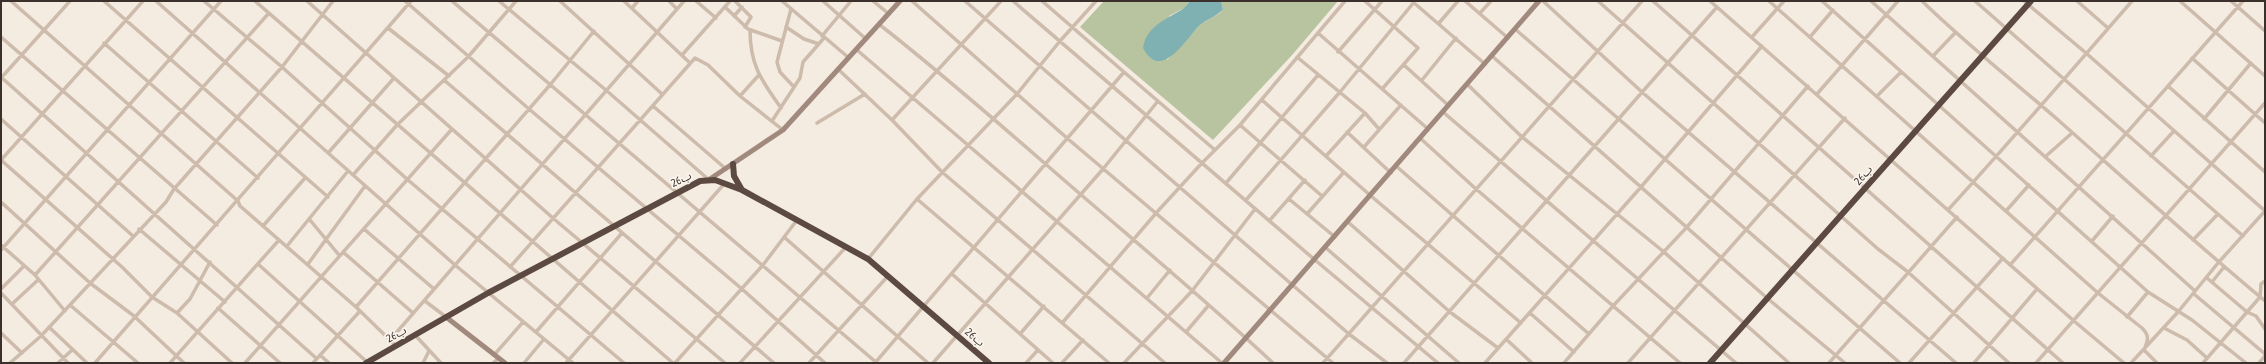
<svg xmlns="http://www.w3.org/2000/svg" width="2266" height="364" font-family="'Asap Condensed','Noto Sans Arabic',sans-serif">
	<rect width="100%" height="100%" fill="#f4ebe1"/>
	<path fill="#b8c4a0" d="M1104,1H1189L1186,7L1169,16L1167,60L1201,24L1220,13L1223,9L1221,1H1338L1293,54L1213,140L1080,27Z"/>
	<path fill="#7fb0b2" d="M1189,1H1221L1223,9C1218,16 1207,19 1200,25C1184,41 1161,82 1143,48C1147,18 1186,15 1189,1Z"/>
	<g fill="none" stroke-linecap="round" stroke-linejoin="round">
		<path stroke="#cdbbac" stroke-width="3.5" d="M11,1L238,201L240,206L356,307L396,346
			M104,1L328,197
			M156,1L455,265L573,363
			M204,1L282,67L408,180L624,363
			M255,1L673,363
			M307,1L554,219L725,363
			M405,1L529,109L742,289L825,363
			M452,1L877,363
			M499,1L607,91L708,179
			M560,1L662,94
			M624,1L690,63
			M669,1L677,9
			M696,1L716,18
			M735,1L751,17L745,27
			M782,1L849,58
			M823,1L866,39
			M873,1L889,14
			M912,1L1068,139L1333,363
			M965,1L1349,334L1387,363
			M1013,1L1315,260L1438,363
			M1365,1L1418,48L1383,88
			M1465,1L1508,38
			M1543,1L1643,93L1956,363
			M1598,1L1878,249L1908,272L2009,363
			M1653,1L2063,363
			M1710,1L2074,321L2124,363
			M1769,1L2098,293L2142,328C2150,336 2148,340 2144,350L2157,363
			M1822,1L2148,292L2192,320L2246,363
			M1871,1L2195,291
			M1922,1C1965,43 2012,80 2057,119C2126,180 2194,242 2265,301
			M1975,1L2243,236
			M2024,1L2086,53L2265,211
			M2077,1L2108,28
			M2180,1L2265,76
			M2231,1L2265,31
			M1413,2L1485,64
			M725,7L748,29L782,41
			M632,8L638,1
			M791,9L777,62L780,72L794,87
			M1480,13L1491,1
			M734,16L742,7
			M1439,23L1458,1
			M880,25C948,78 1013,136 1079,193C1144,249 1210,304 1273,363
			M786,27L804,39L819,44
			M388,28L449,76
			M1515,29L1900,363
			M750,30C750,66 762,81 781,108
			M1318,33L1428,129
			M822,36L851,1
			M1,37L217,225
			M1752,37L1784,1
			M1810,37L1833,10
			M104,43L258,178
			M857,50L1222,363
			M1338,52L1382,1
			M682,55L730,1
			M1492,56L1767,298L1845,363
			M1933,56L1955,33
			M1297,57L1365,113L1379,129
			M2192,58L2265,123
			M1404,65L1448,105
			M839,70L892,120L942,172L1165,363
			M1124,72L1215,150
			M1,77L316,358
			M1,78L70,1
			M444,80L774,363
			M1422,80L1456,38
			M1467,84L1522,137L1664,252L1789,363
			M2168,86L2265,172
			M1817,94L1898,1
			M740,96L758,76
			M1877,96L1901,72
			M1262,100L1371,196L1521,323
			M653,106L726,169
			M1443,112L1736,363
			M1,119L133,236
			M2204,119L2251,63
			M892,120L1001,1
			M772,121L800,78L803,62L824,38
			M817,123L865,94
			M1240,125L1322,196
			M1347,132L1391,173
			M1420,138L1476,189L1680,363
			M1364,147L1401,105
			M329,152L394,78
			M1326,156L1365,113
			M2046,156L2072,133
			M2151,156L2173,132
			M1,160L122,267L152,297L177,313L232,363
			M1,160L143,1
			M1396,166L1589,334
			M353,175L397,125L468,57L516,1
			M1226,183L1318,75
			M917,199L1109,363
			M1289,199L1335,237
			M1246,200L1340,92L1415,1
			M1,202L90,283L134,316L184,363
			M1948,210C2011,141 2071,71 2132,1
			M2006,211L2029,185
			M1307,214L1344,172
			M310,220L339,255
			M1269,221L1305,180
			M1348,222L1450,312L1498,348
			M263,226L305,178
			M139,229L225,302
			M364,229L434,289
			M784,237L928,363
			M2193,240L2218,214
			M2092,241L2113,216
			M1,245L35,275L65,311
			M287,246L348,171
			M1326,248L1459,363
			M1,250L221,1
			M343,252L413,313
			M868,259L917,199L1017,94L1060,41L1096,1
			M258,264L367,362
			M308,264L365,186
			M2010,265L2243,1
			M510,267L695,58L708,65L740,96L783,130
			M952,274L1053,363
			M35,275L269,13
			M2207,278L2247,312
			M2212,282L2224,267
			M1,289L24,266
			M1,293L68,363
			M2194,294L2265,354
			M1147,298L1170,270
			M425,301L446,317
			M12,304L38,280
			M70,305L138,363
			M356,307L550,85L594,31
			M218,308L280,363
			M2247,312L2256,316L2265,329
			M177,313L190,299L210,262
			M1530,313L1574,352
			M2127,317L2148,292
			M1063,322L1157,212L1201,164L1240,125L1345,1
			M49,327L87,363
			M2164,328L2187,340L2207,358
			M536,332L622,233
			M1186,332L1208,306
			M1,333L22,353
			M1020,334L1044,306
			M415,335L441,363
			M390,340L684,1
			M1507,340L1532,363
			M320,355L329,363
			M494,355L523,322
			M10,363L41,336L166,202L174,189L282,67L333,1
			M58,363L72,350
			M95,363L411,1
			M170,363L279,240
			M245,363L452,129
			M313,363L360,311
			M423,363L429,351
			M493,363L499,358
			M524,363L544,339
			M566,363L725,183
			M675,363L763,265L797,220
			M740,363L846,247
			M809,363L888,276
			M875,363L1124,72L1042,1
			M933,363L1103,169L1158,101
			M1026,363L1038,350
			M1062,363L1083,340
			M1124,363L1192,291L1255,209
			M1323,363L1642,1
			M1404,363L1717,7
			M1485,363L1641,187L1762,46
			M1564,363L1613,306L1687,227L1808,86
			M1628,363L1845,118
			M1829,363L1957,217
			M1909,363L2003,258
			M1974,363L2037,289
			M2036,363L2265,103
			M2131,363L2178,312L2218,263L2265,211
			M2203,363L2260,297L2261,284L2265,281
			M2259,363L2265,356"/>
		<path stroke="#a18a7d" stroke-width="5" d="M710,179L783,130L900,1
			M446,317L505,363
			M1224,363L1539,1"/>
		<path stroke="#5c4a42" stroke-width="6" d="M733,164L734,176L742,190
			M366,363L488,293L700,181L715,180L742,190L868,259L989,363
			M1710,363L2031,1"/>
	</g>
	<g text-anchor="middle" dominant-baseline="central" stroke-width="3.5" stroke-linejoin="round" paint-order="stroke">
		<g font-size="11" fill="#3b302b" stroke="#fbf5ee">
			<text transform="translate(1863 175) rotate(-49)">26ب</text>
			<text transform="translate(681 179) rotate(-26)">26ب</text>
			<text transform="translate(396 334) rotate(-29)">26ب</text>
			<text transform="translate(975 337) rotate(41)">26ب</text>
		</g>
	</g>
	<rect width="2266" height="364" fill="none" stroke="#3b302b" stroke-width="4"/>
</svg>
